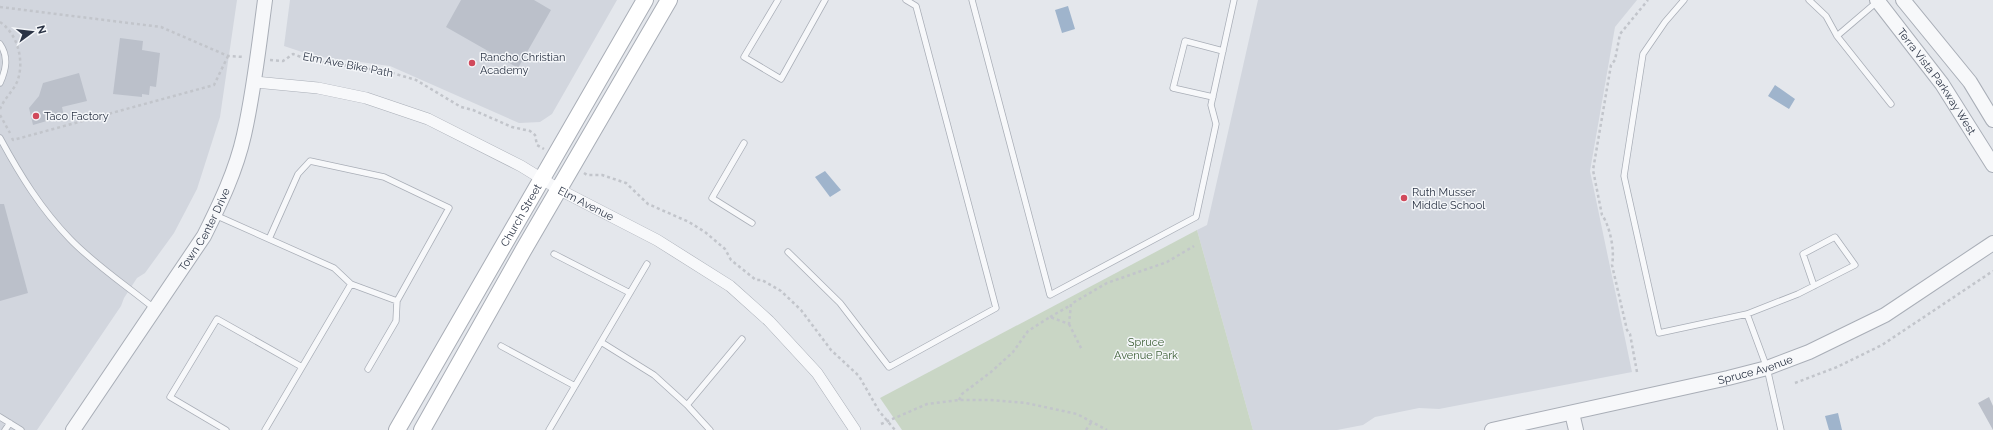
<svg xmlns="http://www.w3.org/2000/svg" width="1993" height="430" font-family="Raleway,sans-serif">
	<rect width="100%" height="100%" fill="#e4e7ec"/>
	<path fill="#d2d6de" d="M0,0H237L220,117L197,189L174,233L145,273L137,278L124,298L121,306L37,430H0Z
		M290,0H617L552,114L540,122L519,123L390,66L314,56L284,46Z
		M1258,0H1637L1615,27L1590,171L1632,372L1439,409L1419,408L1375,417L1363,425L1337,430H1253L1197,230L1207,225Z"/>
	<path fill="#c9d6c5" d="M1197,230L1253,430H902L880,398Z"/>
	<path fill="#9fb4cc" d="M1068,6L1075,29L1062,33L1055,10Z
		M1775,85L1795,99L1789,109L1768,96Z
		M825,171L841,190L830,197L815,177Z
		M1838,413L1842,430H1829L1825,416Z"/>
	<path fill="#bbc0ca" d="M461,0H534L551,10L518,68L446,27Z
		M120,38L143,41L142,50L160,53L156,87L150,86L149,95L142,94V97L113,94Z
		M79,73L87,101L62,107L64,116L33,125L29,108L39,96L43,83Z
		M0,204H4L28,293L0,301Z
		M1989,397L1993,406V430L1978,403Z"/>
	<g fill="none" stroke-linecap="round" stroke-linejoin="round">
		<defs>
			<path id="service" d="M778,0L744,57L781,79L825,0
				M972,0L1050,295L1196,217L1216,124L1211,105L1234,0
				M1684,0L1665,22L1643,54L1624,176L1659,333L1747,314L1798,294L1855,265L1835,237L1803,254L1814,286
				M1809,0L1826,16L1837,36L1891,104
				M1837,36L1878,1
				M0,44C9,57 6,70 0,83
				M1213,97L1173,88L1185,41L1223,51
				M0,138C20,175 41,209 70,239C95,265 127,286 155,309
				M744,143L712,198L752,223
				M215,215L334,268L351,284L265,430
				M269,239L298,174L310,161L384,177L449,208L397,301L351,284
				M788,252L840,303L889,367L996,308L916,6L906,0
				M554,254L630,293
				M1747,314L1767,368L1781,430
				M601,342L654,375L687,405L710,430
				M501,346L575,386
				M368,369L396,321L397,301
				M687,405L742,339
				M0,417L21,430
				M5,430L10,423
				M226,430L170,397L217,319L302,367
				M549,430L647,264"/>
			<g id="minor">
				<path id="s1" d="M255,82L318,88L366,98L428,119L521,166L560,190L657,240L730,286L769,321L817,373L855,430"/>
			</g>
			<g id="tertiary">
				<path id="s2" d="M1877,0L1942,84L1993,165"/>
				<path d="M1903,0L1970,82L1993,120"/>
				<path d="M1572,413L1576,430"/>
				<path id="s3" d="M73,430L204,236C220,204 236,171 244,135C254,91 259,45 265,0"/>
				<path id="s4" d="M1492,430L1728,378L1767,368L1809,352L1885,315L1993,243"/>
			</g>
			<g id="secondary">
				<path id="s5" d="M397,430L645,0"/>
				<path d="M422,430L524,249L669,0"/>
			</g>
		</defs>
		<use href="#service" stroke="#a9aeb7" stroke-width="7"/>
		<use href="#minor" stroke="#a9aeb7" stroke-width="12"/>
		<use href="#tertiary" stroke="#a9aeb7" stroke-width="16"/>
		<use href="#secondary" stroke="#a9aeb7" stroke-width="18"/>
		<path stroke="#c2c5cb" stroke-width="2.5" stroke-dasharray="3 3" stroke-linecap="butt" d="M0,7L161,27L228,56L244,57
			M0,22C18,34 25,62 17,82C13,91 4,99 0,109
			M270,60L283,61L293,54L309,60L389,72L416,80L461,107L473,110L512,127L530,131L535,135L537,145L544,149
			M0,115L10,133
			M12,138L13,140L214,85L228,56
			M584,173L587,175H602L626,183L648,204L689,222L705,232L725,249L731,260L756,280H762L781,291L801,310L831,350L859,376L879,411L895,430
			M1050,317L1071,305
			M1069,324L1082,350
			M1637,372L1630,334L1627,330L1612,265C1615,251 1610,226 1602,215L1593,170L1611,65L1615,60L1620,34L1648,0
			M1795,383L1837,367L1882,345L1993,271
			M959,400L962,394L991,372L1013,352L1028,331L1050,317L1069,324L1071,304L1107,283L1167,262L1194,246
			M881,424L927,404L959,400H990L1026,403L1077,414L1107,430
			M1086,430L1092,421"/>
		<use href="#service" stroke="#f7f8fa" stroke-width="5.5"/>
		<use href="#minor" stroke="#f7f8fa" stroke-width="11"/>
		<use href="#tertiary" stroke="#f7f8fa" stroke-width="14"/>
		<use href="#secondary" stroke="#fff" stroke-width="16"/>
	</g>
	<g fill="#d1495b" stroke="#f4f6f9" stroke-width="1.5">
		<circle cx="472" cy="63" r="4"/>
		<circle cx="36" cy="116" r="4"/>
		<circle cx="1404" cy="198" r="4"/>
	</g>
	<g text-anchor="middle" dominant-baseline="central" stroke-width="3" stroke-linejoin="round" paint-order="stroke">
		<g font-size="11" fill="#2b3445" stroke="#f4f6f9" text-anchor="start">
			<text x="480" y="57">Rancho Christian<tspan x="480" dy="13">Academy</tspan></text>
			<text x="44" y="116">Taco Factory</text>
			<text x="1412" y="192">Ruth Musser<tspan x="1412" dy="13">Middle School</tspan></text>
		</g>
		<g font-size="11" fill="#2b3445" stroke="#f4f6f9">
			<text transform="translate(348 65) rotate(11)">Elm Ave Bike Path</text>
			<text stroke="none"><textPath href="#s2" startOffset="101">Terra Vista Parkway West</textPath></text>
			<text stroke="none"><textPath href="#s1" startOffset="357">Elm Avenue</textPath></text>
			<text stroke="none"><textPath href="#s5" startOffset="248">Church Street</textPath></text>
			<text stroke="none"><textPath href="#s3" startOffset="240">Town Center Drive</textPath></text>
			<text stroke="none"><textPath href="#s4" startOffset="270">Spruce Avenue</textPath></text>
		</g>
		<g font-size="11" fill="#3f6138" stroke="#f4f6f9">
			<text x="1146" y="342">Spruce<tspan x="1146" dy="13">Avenue Park</tspan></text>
		</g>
	</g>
	<g transform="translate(32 32) rotate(75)" stroke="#f4f6f9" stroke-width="3" paint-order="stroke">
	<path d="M0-3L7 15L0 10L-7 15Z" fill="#2b3445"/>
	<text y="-6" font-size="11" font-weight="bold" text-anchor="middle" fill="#2b3445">N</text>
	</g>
</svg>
